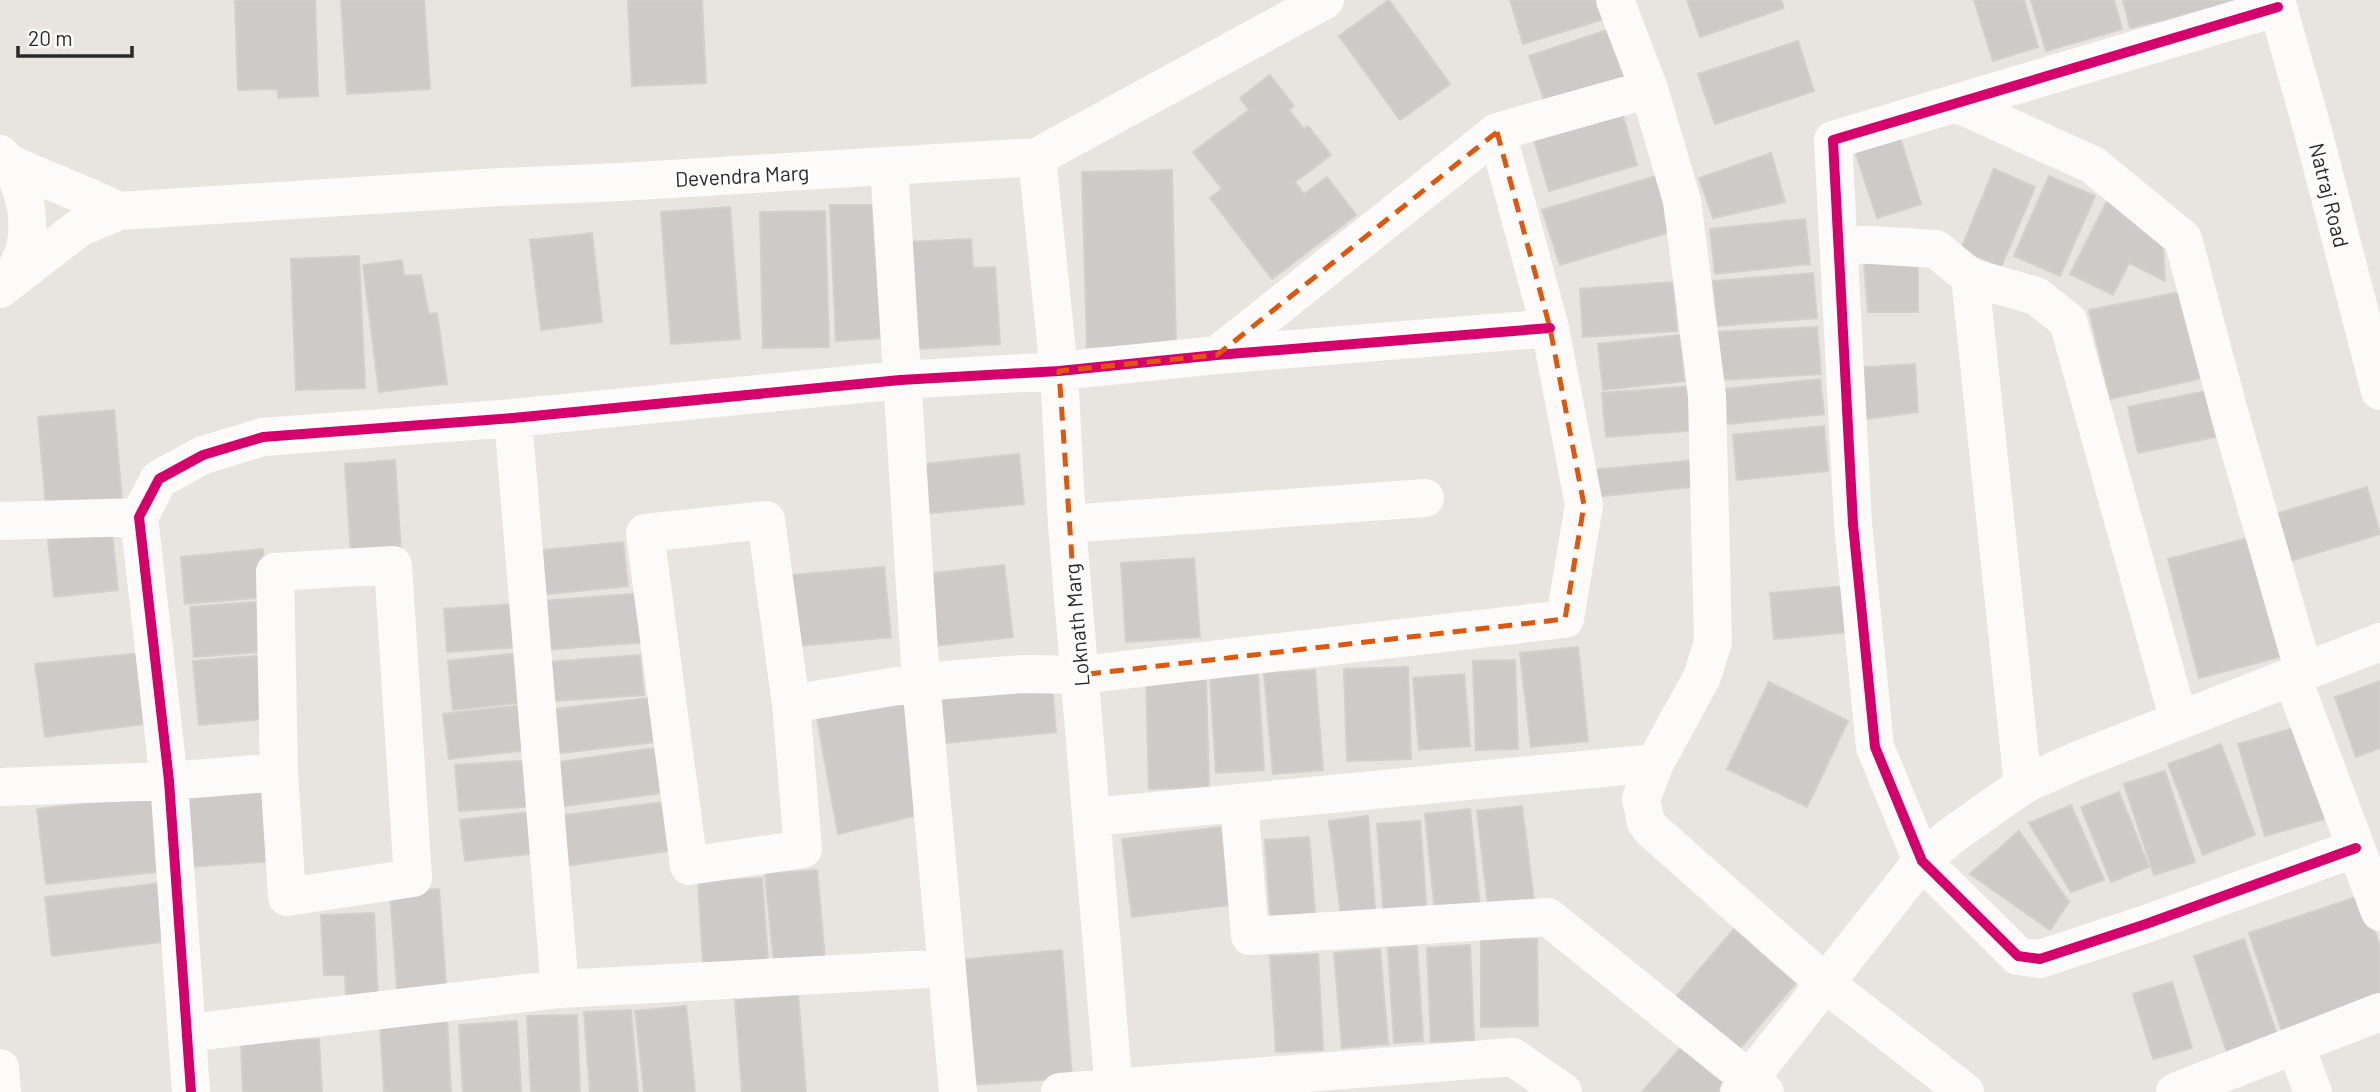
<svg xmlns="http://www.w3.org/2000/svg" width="2380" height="1092" font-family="Barlow,sans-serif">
	<rect width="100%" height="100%" fill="#e8e4e0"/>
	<path fill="#cdcac7" stroke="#d3d0cc" stroke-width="2" d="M235,0H315L318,96L278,98V89L238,90Z
		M341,0H424L430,89L347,94Z
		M628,0H702L706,83L632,86Z
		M1389,0L1450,84L1400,120L1339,36Z
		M1510,0H1601L1607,18L1523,44Z
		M1687,0H1781L1784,8L1700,37Z
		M1974,0H2024L2038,47L1993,61Z
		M2031,0H2114L2122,29L2046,51Z
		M2123,0H2239V2L2130,28Z
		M1616,27L1634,78L1547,108L1529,56Z
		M1798,41L1814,91L1715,124L1698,74Z
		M1270,75L1294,106L1289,110L1304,129L1308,126L1331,155L1295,182L1304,194L1327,177L1356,215L1272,279L1210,198L1222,189L1193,152L1249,110L1240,98Z
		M1621,109L1637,165L1549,191L1533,136Z
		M1900,138L1921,204L1877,218L1855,151Z
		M1771,153L1785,202L1713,218L1699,178Z
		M1994,169L2035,187L2001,267L1961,249Z
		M1172,170L1176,345L1087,347L1082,172Z
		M1666,173L1683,228L1560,265L1542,210Z
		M2049,176L2095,196L2060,276L2014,256Z
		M2109,197L2163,246L2165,281L2129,263L2113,295L2070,274Z
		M830,205H872L881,338L836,341Z
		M730,207L740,339L671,344L661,212Z
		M825,211L829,347L763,348L760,212Z
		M1805,219L1810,264L1715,274L1710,229Z
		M592,233L602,322L541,330L530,240Z
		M971,239L973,268L995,267L1000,344L918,349L910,242Z
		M359,256L365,388L296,390L291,259Z
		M402,260L404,276L421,275L429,314L437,313L447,384L379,392L363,265Z
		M1864,261H1918V312H1868Z
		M1813,273L1817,318L1717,326L1713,281Z
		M1673,282L1677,331L1583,337L1580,289Z
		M2181,292L2211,376L2110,399L2089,310Z
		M1817,327L1821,374L1721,380L1718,332Z
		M1680,335L1685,381L1603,390L1598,344Z
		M1915,364L1918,412L1858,420L1853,368Z
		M1820,379L1824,414L1720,425L1716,390Z
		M1694,386L1698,430L1606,437L1602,393Z
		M2206,391L2215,437L2138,453L2128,407Z
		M114,410L122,500L46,506L38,417Z
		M1824,426L1828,471L1737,480L1733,435Z
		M1019,454L1024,504L922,514L916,465Z
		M395,460L401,552L351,555L345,464Z
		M1697,460L1700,486L1595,497L1593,470Z
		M2367,487L2380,534L2287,562L2272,515Z
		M112,533L118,590L54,597L48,540Z
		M2252,537L2283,656L2199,678L2168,559Z
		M623,542L628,586L539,595L535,551Z
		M263,549L267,597L185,604L181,557Z
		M1194,558L1200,637L1126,642L1121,563Z
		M1004,565L1013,637L925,647L917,575Z
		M884,567L891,637L799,646L792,575Z
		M1846,586L1850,632L1774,639L1770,593Z
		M644,593L648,642L544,650L541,601Z
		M268,601L273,651L194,657L190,607Z
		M516,604L519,647L447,652L444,609Z
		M1578,647L1588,741L1531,747L1520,653Z
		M141,653L152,723L45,737L35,664Z
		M520,653L526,702L453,710L448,661Z
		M268,655L274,718L199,725L193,661Z
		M640,655L644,695L553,701L550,662Z
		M1515,660L1518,749L1476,750L1473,661Z
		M1408,667L1411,759L1347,761L1344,669Z
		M1315,670L1323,770L1273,774L1264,673Z
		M1258,674L1264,770L1216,773L1210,677Z
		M1464,674L1470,746L1419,750L1413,678Z
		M1206,678L1209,787L1149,789L1146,679Z
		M2380,681V748L2356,757L2335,697Z
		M1769,682L1848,721L1807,807L1727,769Z
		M1052,685L1056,732L946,743L941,696Z
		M658,697L664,741L552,754L546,710Z
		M912,703L914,816L838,834L816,713Z
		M523,705L528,750L449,759L443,714Z
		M2301,726L2328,818L2265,836L2238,744Z
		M2221,744L2255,835L2203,855L2168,764Z
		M662,747L669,792L559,807L552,763Z
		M535,760L538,806L459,811L455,765Z
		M2165,771L2195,862L2154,875L2124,784Z
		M271,792L276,861L187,867L183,798Z
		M2119,792L2149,867L2111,882L2081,807Z
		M154,795L164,871L46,884L37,809Z
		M670,801L676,850L564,866L557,816Z
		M2071,805L2104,880L2071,892L2029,823Z
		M1522,806L1534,901L1488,906L1477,811Z
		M1470,809L1480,908L1435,912L1425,814Z
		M540,811L545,852L465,861L460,820Z
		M1368,816L1376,923H1342L1329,821Z
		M1420,821L1427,915L1384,918L1377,824Z
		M1221,827L1231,905L1132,917L1122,839Z
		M2019,831L2069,902L2050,930L1970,874Z
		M1309,837L1316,924L1271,927L1265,840Z
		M817,870L826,970L775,974L765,874Z
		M762,878L769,974L704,979L698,882Z
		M161,883L169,941L52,956L45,897Z
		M439,889L447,999L398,1002L390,892Z
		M2362,895L2380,947V1002L2283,1034L2249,933Z
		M374,913L378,998L346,1000L345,975H324L321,915Z
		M1734,929L1796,983L1736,1053L1674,999Z
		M1481,939H1537L1538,1026L1481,1027Z
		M2244,939L2277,1035L2227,1052L2194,956Z
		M1470,945L1474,1040L1431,1042L1427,948Z
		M1417,946L1423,1041L1394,1043L1388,948Z
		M1380,949L1388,1044L1342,1048L1334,953Z
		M1062,950L1072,1078L968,1085L961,960Z
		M1318,954L1323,1050L1276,1052L1270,956Z
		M2172,982L2192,1048L2153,1059L2133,994Z
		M798,995L806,1092H742L735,1000Z
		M686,1006L695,1092H644L635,1011Z
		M631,1010L638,1092H590L584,1012Z
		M577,1015L580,1092H531L527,1016Z
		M447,1019L451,1092H384L380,1023Z
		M517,1021L521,1092H463L459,1025Z
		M1690,1037L1733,1075L1718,1092H1642Z
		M319,1039L322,1092H243L241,1043Z"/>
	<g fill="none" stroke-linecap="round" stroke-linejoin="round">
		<path stroke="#fcfbfa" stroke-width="38" d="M1615,0L1649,89L1682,201L1707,396L1713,642L1702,677L1655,763L1641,799L1646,822L1651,829L1826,984L1965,1092
			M2276,0L2314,135L2380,391
			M2278,7L1833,140L1853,524L1875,747L1922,861L2018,956L2040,959L2146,924L2356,848
			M1956,103L2093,165L2183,239L2229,412L2304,672
			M0,154C24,180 33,218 24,252C21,262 14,272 9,282
			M1037,157L1059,371L1067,524L1114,1092
			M7,162C44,180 83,193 119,211
			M889,166L921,682L958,1092
			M1838,243L1936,249L1970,277L2023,785
			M1970,277L2036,296L2068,321L2179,721
			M0,289L79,228L119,211L500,187L621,182L1037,157L1325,0
			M1217,355L1497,132
			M513,418L560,989
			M766,520L791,704L803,849L689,866L645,533Z
			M0,521L139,517
			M1067,524L1425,498
			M2292,677L2380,912
			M791,704L921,682L1022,674L1080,675L1565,619L1584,505L1550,328L1497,132L1649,89
			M0,787L169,781L279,772L287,897L413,878L393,565L275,572L279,772
			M1239,803L1250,936L1548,917L1765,1092
			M1092,817L1655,763
			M187,1033L560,989L947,968
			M2295,1045L2313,1092
			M0,1068L2,1092
			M191,1092L169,781L139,517L159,479L203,455L263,437L513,418L900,380L1059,371L1217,355L1550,328
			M1060,1092L1513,1057L1563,1092
			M1739,1092L1922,861L1951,836L2023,785L2076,761L2380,642
			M2175,1092L2380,1012"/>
		<defs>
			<path id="cycleway" d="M2278,7L1833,140L1853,524L1875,747L1922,861L2018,956L2040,959L2146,924L2356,848
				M191,1092L169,781L139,517L159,479L203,455L263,437L513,418L900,380L1059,371L1217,355L1550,328"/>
		</defs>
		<use href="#cycleway" stroke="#fff" stroke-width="15"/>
		<use href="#cycleway" stroke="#d6006c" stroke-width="10"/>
	</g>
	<path fill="none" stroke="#de570d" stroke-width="5" stroke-dasharray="14 9" stroke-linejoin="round" d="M1497,132L1550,328L1584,505L1565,619L1080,675L1059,371L1217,355Z"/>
	<g text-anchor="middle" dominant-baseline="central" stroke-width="6" stroke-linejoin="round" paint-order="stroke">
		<g font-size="21" fill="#292929" stroke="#fff">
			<text transform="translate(742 175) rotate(-3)">Devendra Marg</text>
			<text transform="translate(2330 195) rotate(76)">Natraj Road</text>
			<text transform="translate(1076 625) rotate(-95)">Loknath Marg</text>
		</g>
	</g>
	<path d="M18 46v10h114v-10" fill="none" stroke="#292929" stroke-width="3.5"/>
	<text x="28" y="46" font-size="21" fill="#292929" stroke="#ffffff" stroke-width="5" paint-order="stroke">20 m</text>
</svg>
